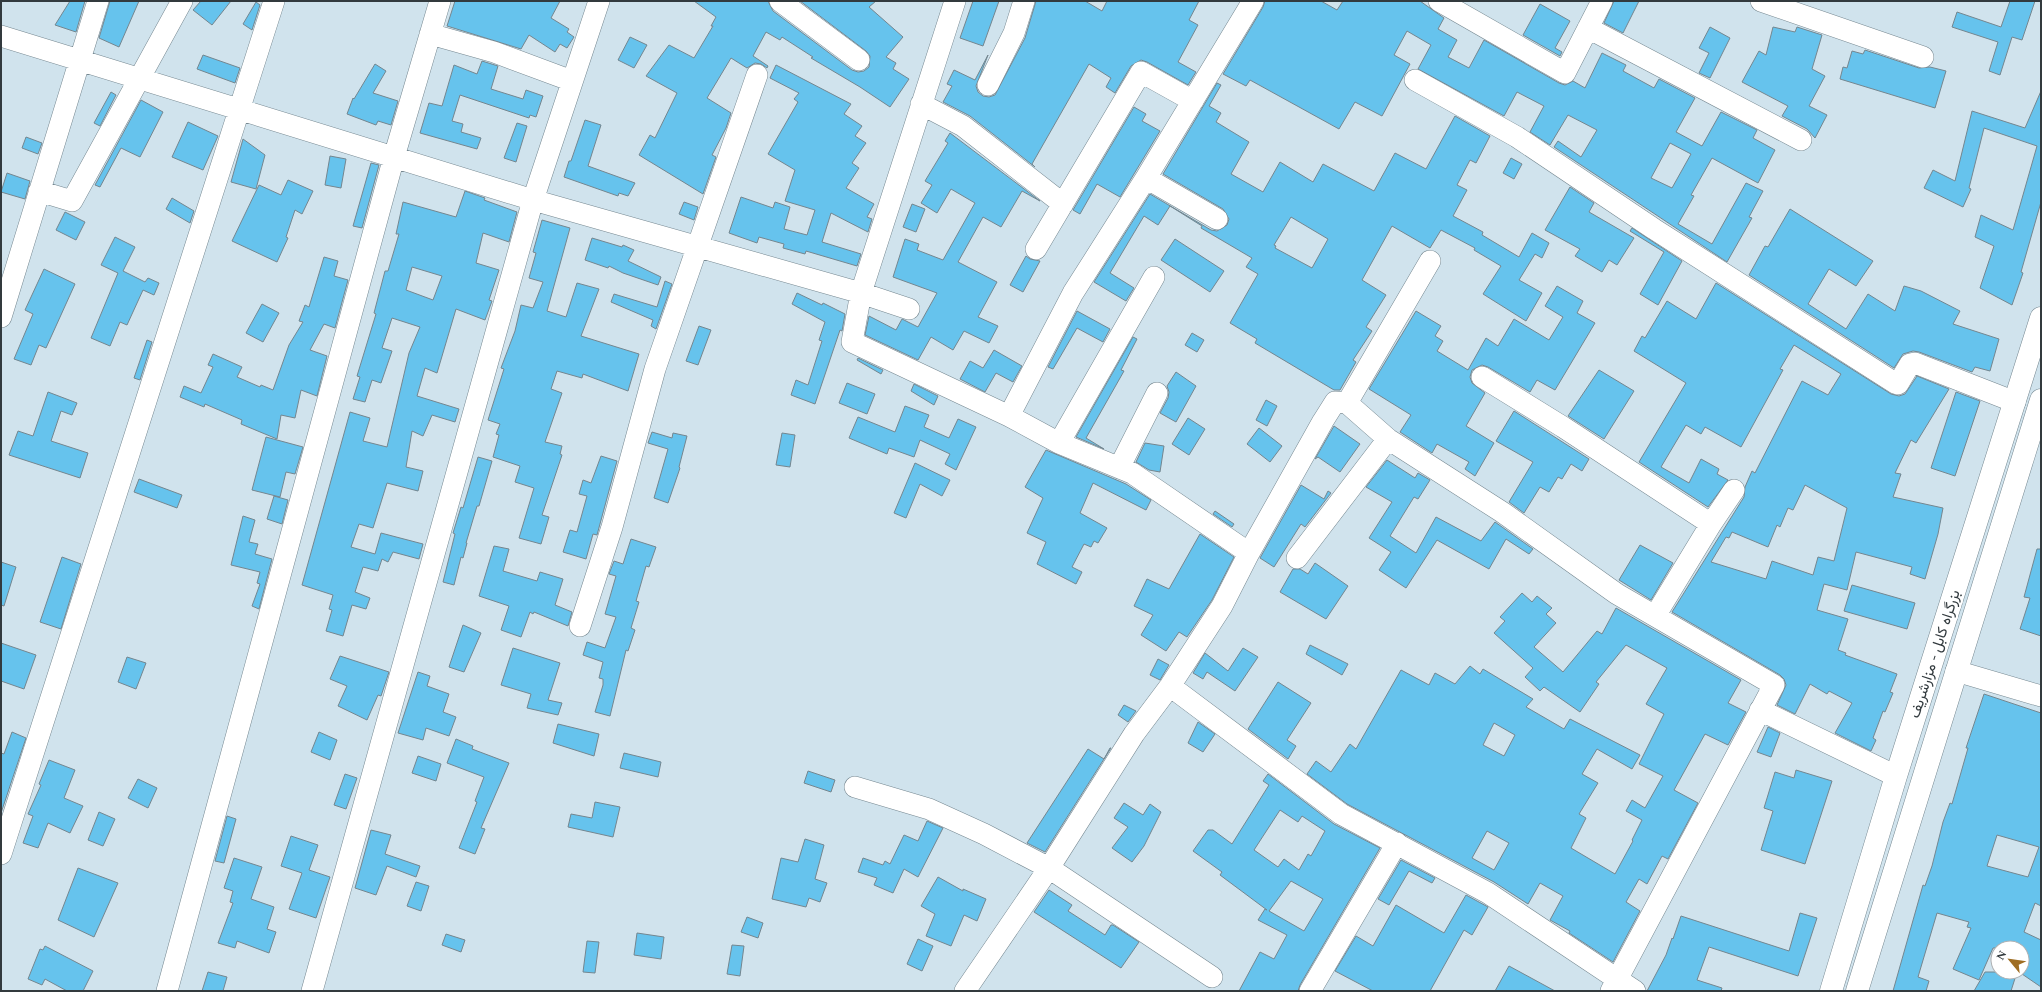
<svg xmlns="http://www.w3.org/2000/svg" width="2042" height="992" font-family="Spectral,Vazirmatn,serif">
	<rect width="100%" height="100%" fill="#d0e3ed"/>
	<path fill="#66c3ed" stroke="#74868f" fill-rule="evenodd" d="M70,1H85L76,32L55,25Z
		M110,1H139L119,47L99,38Z
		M201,1H231L212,25L193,10Z
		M455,1H560L551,18L569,29L567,32L574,37L567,48L560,44L555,52L529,35L521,49L447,26Z
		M694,1H768L773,11L852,70L858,72L864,71L869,67L870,56L866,51L800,1H876L869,7L903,37L886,57L896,63L893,69L909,79L890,107L860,87L811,58L813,57L782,37L780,40L766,32L753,56L768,66L767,68L761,64L755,63L747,68L731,58L707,98L731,113L726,128L712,155L716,157L703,194L639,155L650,135L655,138L677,93L646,76L669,45L694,58L713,26H711L716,17Z
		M973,1H999L983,46L960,38Z
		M1036,1H1085L1102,11L1107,1H1199L1189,20L1198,25L1178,62L1196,72L1188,85L1147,62L1141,60L1131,66L1115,93L1106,87L1111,78L1089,64L1032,164L1035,167L970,116L943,102L952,86L947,84L954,70L975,80L988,55L976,86L978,92L983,96L989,97L995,95L1025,38Z
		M1265,1H1321L1337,10L1343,1H1420L1444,18L1438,29L1457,40L1448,57L1469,68L1484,40L1559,83L1565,85L1573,81L1585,88L1602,53L1626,65L1623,71L1654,88L1659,79L1695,98L1676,132L1702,146L1721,112L1757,130L1753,138L1775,150L1758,183L1712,158L1691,195L1694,196L1678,224L1712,244L1746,183L1763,191L1749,217L1752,218L1727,262L1554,147L1558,141L1581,157L1597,130L1568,115L1550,145L1530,132L1544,106L1517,92L1504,116L1418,69L1431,45L1407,31L1394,55L1410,64L1382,116L1355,102L1339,129L1250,80L1246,86L1223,74L1263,7ZM1670,143L1691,154L1672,188L1651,178Z
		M1614,1H1639L1623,33L1604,23Z
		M2010,1H2035L2022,40L2012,37L2000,75L1989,71L1998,42L1952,27L1957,12L2001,27Z
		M256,2L260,5L252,30L243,24Z
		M1540,4L1570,21L1555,48L1562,52L1560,56L1523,35Z
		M1710,27L1730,38L1710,78L1699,73L1709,53L1699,48Z
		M1773,27L1795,32L1797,27L1822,35L1812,69L1825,76L1809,106L1827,115L1815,138L1807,129L1782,116L1788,106L1742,82L1759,51L1766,55Z
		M630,37L647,45L634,68L618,60Z
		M1865,50L1919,68L1930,67L1946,71L1935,108L1840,79L1843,67L1847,68L1852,51L1863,54Z
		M203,55L240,68L235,83L197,69Z
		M482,61L498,66L491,89L523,99L526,90L543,96L536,117L530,115L529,118L460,95L452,121L463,124L461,132L481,138L477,149L420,133L429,103L442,106L454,65L477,74Z
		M375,64L386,71L373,93L398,101L391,125L378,121L376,125L347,114L353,98L354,99Z
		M776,65L851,104L844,114L862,126L855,136L866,143L852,163L859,168L846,188L874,204L867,217L872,219L868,232L831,213L822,242L861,254L857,266L806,251L805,254L783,248L784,244L759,237L757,243L729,233L741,197L773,208L775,202L790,207L784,229L807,235L815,210L785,201L795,170L768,154L798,102L794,99L799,93L770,78Z
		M1217,83L1221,85L1209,106L1221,113L1216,122L1249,142L1231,174L1263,192L1280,162L1313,182L1323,164L1374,191L1395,153L1426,169L1455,116L1490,136L1476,163L1470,160L1457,185L1467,190L1453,216L1483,232L1482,235L1519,257L1532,233L1549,243L1542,258L1535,254L1519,280L1542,293L1526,321L1483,294L1501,266L1474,250L1475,248L1441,230L1430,248L1392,226L1362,280L1386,295L1366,327L1372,331L1353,360L1356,362L1340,390H1334L1255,343L1257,339L1230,323L1258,274L1246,267L1252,258L1201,228L1202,226L1170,206L1158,225L1144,216L1110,273L1134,288L1126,301L1094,282L1150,194L1211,230L1217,231L1227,225L1229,219L1223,209L1163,174ZM1291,217L1328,239L1312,268L1275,248L1276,246L1274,245Z
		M2041,91V202L2021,272L2023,273L2012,305L1980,288L1994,246L1975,237L1981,215L2013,230L2037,146L1984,128L1969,188L1971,189L1963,207L1924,188L1933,170L1955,181L1972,111L2025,128Z
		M111,92L116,95L100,126L94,123Z
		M141,100L163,112L140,157L121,148L100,187L95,185Z
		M1134,107L1146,114L1142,121L1160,131L1120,197L1097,184L1080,214L1073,210Z
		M585,120L601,125L588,166L635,183L628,196L619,193L618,196L564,177L569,161H571Z
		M188,122L218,136L203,170L172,157Z
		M517,123L527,126L516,162L504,158Z
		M950,133L1040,201L1022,191L1001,227L983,217L958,262L997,282L978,317L998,326L989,343L964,331L953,350L931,337L918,360L865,335L869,316L896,330L902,319L918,327L937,293L893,277L905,239L919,244L917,250L943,260L975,203L951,189L937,213L921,203L932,185L925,181L948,143L945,141Z
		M26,137L42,143L38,154L22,148Z
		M243,139L265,155L256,189L231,182Z
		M330,156L346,159L341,188L325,185Z
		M1511,158L1522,164L1514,179L1503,173Z
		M371,163L379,165L362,228L353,226Z
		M7,173L30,181L25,199L1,192Z
		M288,180L313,191L302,214L295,210L286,237L288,238L277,262L232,241L259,185L281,195Z
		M1570,187L1594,203L1589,212L1634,238L1617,265L1609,260L1602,272L1575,256L1580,249L1545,230Z
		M465,191L485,198L484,200L517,212L509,242L483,233L476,263L499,270L489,300L492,301L485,320L456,309L437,373L425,368L417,396L459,409L455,422L432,415L423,436L412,431L406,467L423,471L418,491L387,483L373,528L359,524L351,547L375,554L381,533L423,544L419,559L393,552L388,562L382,559L378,571L363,567L355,592L370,598L366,609L352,605L343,636L326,631L332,610L329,609L333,595L302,585L350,412L370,418L363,441L387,447L409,353L420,327L392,318L382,348L392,351L381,383L372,380L365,402L353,399L360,377L357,376L376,314L374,313L385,271H388L399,234H396L403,202L456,217ZM412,267L442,276L433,300L406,290Z
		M172,198L194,211L190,223L166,209Z
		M684,202L698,207L694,220L679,214Z
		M912,204L925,209L916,232L903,227Z
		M1790,209L1873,261L1856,286L1829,269L1808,304L1846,329L1868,294L1895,311L1904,286L1921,291L1960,311L1953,324L1999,339L1990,371L1975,367L1972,372L1919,352L1913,351L1903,354L1894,368L1749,275L1765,246L1768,247Z
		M65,212L85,222L76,240L56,230Z
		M542,220L570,228L547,311L566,317L577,283L599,289L581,336L639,354L628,391L583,374L582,378L557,371L551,389L562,393L545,442L562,446L560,454L562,455L542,515L549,517L541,544L519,538L534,488L515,482L520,466L493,457L499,435L496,434L500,424L488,420L504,369L501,368L515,331L521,305L533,308L543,282L529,278L536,253L533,252Z
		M1632,228L1682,261L1658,305L1640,294L1664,252L1630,231Z
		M115,237L135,247L123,271L145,282L148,278L159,283L154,295L143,290L127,325L120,322L110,346L91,338L118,273L101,265Z
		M592,238L622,247L623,245L634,250L628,261L661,277L658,285L623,273L609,266L608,268L585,260Z
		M1175,239L1224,271L1210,292L1161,260Z
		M1026,256L1030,259L1040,261L1023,292L1010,285Z
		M324,257L338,261L334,276L348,280L335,328L324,324L310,350L327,356L317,396L301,390L295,418L281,415L277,439L241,424L242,420L205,404L204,407L180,397L184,386L201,393L213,367L208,365L213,354L242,367L237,377L260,387L261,385L273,390L289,345L303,322L299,321L305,305L309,307Z
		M44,269L75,284L46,348L39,345L31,365L14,359L33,314L25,310Z
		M665,281L672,284L656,329L651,326L653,320L611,302L614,294L657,307Z
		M1716,283L1891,394L1899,396L1905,394L1917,376L1949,389L1916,443L1911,440L1895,473L1901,474L1893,497L1943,508L1938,534L1925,579L1910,574L1912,567L1856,552L1847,590L1824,584L1817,610L1848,619L1838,650L1846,653L1845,655L1897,674L1890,692L1893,693L1885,712L1883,711L1873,738L1876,740L1871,751L1835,733L1852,703L1829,691L1827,694L1810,684L1795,714L1777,705L1786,685L1784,679L1780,675L1672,612L1744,497L1745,487L1752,471L1755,473L1802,381L1828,395L1841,374L1794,345L1780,369L1783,370L1741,447L1705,427L1701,434L1686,425L1661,467L1689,483L1701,459L1719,469L1717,474L1728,480L1708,507L1639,462L1686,383L1634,351L1642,336L1645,338L1667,301L1696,319ZM1805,485L1847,508L1834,561L1818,557L1813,575L1772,561L1766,579L1711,562L1726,537L1729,538L1732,532L1768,547L1777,525L1780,527L1788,508L1793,510Z
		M1557,286L1583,301L1577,313L1595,323L1555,390L1537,380L1530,392L1488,367L1482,365L1472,370L1470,377L1472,383L1485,393L1466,426L1494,443L1475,476L1465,469L1469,462L1437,444L1432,453L1400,432L1411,415L1369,389L1416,311L1441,326L1435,336L1443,341L1437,351L1468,370L1486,338L1498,346L1514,319L1549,340L1563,317L1545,306Z
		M797,293L822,305L823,303L845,314L842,331L840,330L815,404L791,395L796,380L808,385L822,341L819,340L825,322L792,304Z
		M262,304L279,313L263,342L246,333Z
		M1077,311L1110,329L1103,342L1077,328L1053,369L1048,367Z
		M699,326L711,330L698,365L686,361Z
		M1192,333L1204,340L1197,352L1185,345Z
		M1133,337L1137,339L1121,370L1124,371L1086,438L1104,449L1076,437Z
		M147,340L152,342L140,380L134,378Z
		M994,350L1022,366L1013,382L996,373L985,392L960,379L970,361L983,368Z
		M858,358L883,370L881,374L857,360Z
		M1599,370L1634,391L1604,439L1568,416Z
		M1176,372L1196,386L1176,422L1160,413L1168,398L1169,392L1167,386Z
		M847,383L875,394L867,414L839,403Z
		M914,384L938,396L934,405L911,391Z
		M48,392L77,403L72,415L61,411L51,441L88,453L80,478L9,455L18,431L33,436Z
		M1956,392L1980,401L1955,476L1931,468Z
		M1266,400L1277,406L1267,426L1256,420Z
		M905,406L929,415L924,427L949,438L958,419L976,427L956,470L945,464L950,454L920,440L914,457L889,448L887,454L849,438L858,417L895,432Z
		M1514,411L1589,459L1582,471L1571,464L1562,479L1558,477L1549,492L1540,487L1524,513L1509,502L1533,462L1496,441Z
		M1188,418L1205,429L1189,455L1172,444Z
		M1334,426L1360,444L1340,472L1318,457L1315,459Z
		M1259,428L1282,446L1270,462L1247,444Z
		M652,432L672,438L673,433L687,436L679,467L680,468L668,503L654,498L668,449L648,443Z
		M782,433L795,435L790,467L776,465Z
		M266,437L303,447L295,474L286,472L280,497L252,490Z
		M1145,443L1164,446L1160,472L1149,470L1136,462Z
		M1046,450L1126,484L1151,500L1146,510L1093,483L1080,513L1107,528L1098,543L1094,541L1091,547L1084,544L1072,567L1082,572L1076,584L1037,564L1046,542L1027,533L1043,498L1025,487Z
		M601,456L617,461L597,535L593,534L586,559L563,552L570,530L577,532L587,496L579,494L583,480L591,483Z
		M478,457L492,461L479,506H477L466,543H467L463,558L461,557L454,585L443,582L455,534L453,533L461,507L463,508Z
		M1387,460L1415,478L1418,473L1430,480L1418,499L1414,497L1390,536L1416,553L1436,517L1481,541L1495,522L1533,549L1529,554L1506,539L1489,569L1437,540L1406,588L1379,570L1391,552L1369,538L1392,502L1366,487Z
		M915,463L950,480L942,496L920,484L906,518L894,513Z
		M139,479L182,495L177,508L134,492Z
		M1301,485L1324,499L1328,491L1331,493L1305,527L1301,524L1274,567L1260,558Z
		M274,496L288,500L282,524L267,519Z
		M1215,511L1234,524L1232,527L1213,514Z
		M243,516L255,520L249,542L258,544L255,554L272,559L259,609L252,606L260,584L257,583L260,572L231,565Z
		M1200,534L1234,557L1212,600L1187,637L1179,632L1166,651L1141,635L1153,615L1134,606L1147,579L1169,589Z
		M631,539L656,547L649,567L646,566L636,601L639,602L631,628L635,630L628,651L626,650L610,716L595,712L603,685V679L599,678L603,662L583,655L587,642L605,648L616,617L605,614L616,576L609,574L614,561L623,564Z
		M1640,545L1673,563L1651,600L1619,580Z
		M494,546L509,549L503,571L537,581L540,572L563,579L555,605L572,612L568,626L534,612L533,614L530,612L521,637L501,630L509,606L479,596Z
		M2037,549H2041V636L2020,629L2030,598L2024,597Z
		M62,557L81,564L61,629L40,622Z
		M1,562L16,567L4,606L1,605Z
		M1315,563L1348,586L1326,619L1280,592L1293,569H1300L1308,574Z
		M1852,585L1915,603L1907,629L1844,611Z
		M1522,593L1532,602L1537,596L1552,608L1546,614L1556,623L1534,647L1563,672L1597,631L1602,634L1616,608L1741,680L1728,703L1746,712L1728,745L1705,734L1674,790L1698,803L1668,859L1662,856L1647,884L1639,879L1626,902L1640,911L1613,962L1569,933L1570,931L1550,920L1563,896L1540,883L1528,904L1494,882L1347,804L1307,774L1316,761L1331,772L1350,744L1356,749L1401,670L1429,685L1435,673L1455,684L1470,666L1480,674L1483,669L1533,699L1526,707L1564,729L1570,719L1640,755L1632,769L1597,749L1582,774L1598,783L1579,814L1586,818L1571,848L1615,874L1633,841L1632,840L1642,820L1626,811L1632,800L1645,808L1663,776L1639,764L1664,714L1646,704L1667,668L1626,645L1596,682L1599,684L1580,712L1544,687L1540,691L1525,677L1533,668L1494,633L1505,621L1500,617ZM1494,723L1515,735L1504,756L1483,745ZM1487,831L1509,843L1494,870L1472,858Z
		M463,625L481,633L464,672L449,667Z
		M1,643L36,655L24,689L1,681Z
		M1310,645L1348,664L1342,675L1306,654Z
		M513,648L560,663L548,700L562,703L558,715L527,708L531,694L501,685Z
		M1243,648L1258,657L1235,691L1207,672L1203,679L1193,673L1205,653L1228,671Z
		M340,656L389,672L381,696L378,695L367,720L338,706L347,686L330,679Z
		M127,657L146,663L136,689L118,682Z
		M1158,659L1169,665L1160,680L1150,675Z
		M418,672L430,676L427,686L449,694L443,712L456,717L449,736L426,728L423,740L398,733Z
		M1278,682L1311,703L1287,740L1296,746L1288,759L1248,729Z
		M1984,694L2041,713V906L2035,903L2024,932L2041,940V987L2022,974V948H1993L1979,980L1953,969L1971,928L1967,927L1969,922L1937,913L1918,977L1929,981L1926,991H1893L1923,885L1925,886L1932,866L1943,822L1950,803L1952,804L1968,748H1966ZM1997,835L2039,847L2028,877L1987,866Z
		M1124,705L1136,711L1128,722L1118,715Z
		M1198,722L1215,734L1203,752L1188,743Z
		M558,724L599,734L594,756L553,743Z
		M1768,727L1780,733L1771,757L1757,752Z
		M12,732L26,738L1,813V753L4,754Z
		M319,732L337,740L330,760L311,752Z
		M456,739L473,746L472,749L509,763L481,828L485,829L475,854L459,848L477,802L475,801L484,777L447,763Z
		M1110,748H1111L1045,852L1027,843L1088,749L1104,759Z
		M624,753L661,762L658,777L620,768Z
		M418,756L441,764L436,781L412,773Z
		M49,760L75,770L64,798L83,806L70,833L48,823L38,848L23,843L33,816L28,814L41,785L39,784Z
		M1796,770L1832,781L1805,864L1761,850L1773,811L1764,808L1775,772L1794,778Z
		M808,771L835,780L831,792L804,783Z
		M345,774L357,778L346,809L334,805Z
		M1268,774L1334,824L1380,848L1300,985L1298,991H1239L1260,952L1274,959L1287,935L1258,920L1265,909L1267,910L1220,875L1222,872L1193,851L1208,830H1213L1232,844L1269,785L1263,781ZM1280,810L1298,822L1302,816L1325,831L1311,856L1308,854L1299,870L1284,859L1278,867L1254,850ZM1291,881L1323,899L1304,931L1269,911Z
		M138,779L157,788L148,808L128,798Z
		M595,802L620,807L613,837L568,827L571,814L592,818Z
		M1124,803L1143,815L1150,804L1161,812L1144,846L1132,862L1112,848L1128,827L1114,818Z
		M99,812L115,819L103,846L88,840Z
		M227,816L236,819L224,863L215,861Z
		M927,821L943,828L918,877L904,869L893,893L874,885L877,878L858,872L863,858L883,865L885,861L890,864L904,835L918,841Z
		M371,830L391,835L385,854L420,866L416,877L387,866L376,895L355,888Z
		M291,836L318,845L309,870L330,877L316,918L289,909L302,873L281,866Z
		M805,839L824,845L815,879L827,883L820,902L809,898L806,907L772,899L781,858L798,862Z
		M234,858L262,867L251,899L274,907L267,929L276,932L269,953L237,941L235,948L218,943L233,903L230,902L233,891L224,888Z
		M1401,860L1435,878L1432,883L1409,871L1389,905L1378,899Z
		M78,868L118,883L94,937L58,920Z
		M938,877L963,891V889L986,899L977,921L964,915L951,946L926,936L935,914L921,906Z
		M416,882L429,886L421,911L407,906Z
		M1049,890L1072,905L1068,911L1105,935L1111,925H1113L1139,942L1121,968L1034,912Z
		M1466,895L1488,907L1472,935L1464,930L1430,991H1373L1335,971L1356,936L1373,946L1396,905L1444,933Z
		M1800,913L1817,918L1798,976L1709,947L1697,980L1722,988L1721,991H1647L1666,955L1672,938L1673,939L1681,916L1789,951Z
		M747,917L763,923L758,938L741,932Z
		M637,933L664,937L661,959L634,955Z
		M446,934L465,940L461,952L442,945Z
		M918,939L933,946L922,971L907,964Z
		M587,941L599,942L595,973L583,972Z
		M732,945L744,946L740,976L727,974Z
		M45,946L93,971L83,991H67L45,979L42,985L28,979L40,949L43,950Z
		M1509,966L1555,991H1495Z
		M208,972L227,977L223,991H202Z
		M1985,972H2017L2011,991H1974Z"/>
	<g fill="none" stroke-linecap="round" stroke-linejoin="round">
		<defs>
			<path id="minor" d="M780,1L859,60
				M955,1L861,293L852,342L1009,416L1059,443L1132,473L1249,553
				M1439,1L1565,73L1602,1
				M1761,1L1923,57
				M1588,28L1801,140
				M430,34L494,52L572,81
				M1,36L533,200L861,293L909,309
				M1415,80L1517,137L1654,229L1895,383L1898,384L1910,364L1915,363L2015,402
				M988,85L1014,33L1024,1
				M921,104L963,126L1063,204
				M39,191L72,201L182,1
				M1217,219L1146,178L1253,1
				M1036,249L1141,72L1193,101
				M1,317L98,1
				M1482,377L1563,427L1711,524
				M1347,403L1388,439L1502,512L1617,594L1774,685L1611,991
				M1009,416L1073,293L1146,178
				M1059,443L1154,277
				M1119,468L1157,393
				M1297,558L1388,439
				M1655,616L1711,524L1734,490
				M580,626L612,527L655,369L757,75
				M1956,671L2041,696
				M1170,686L1341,814L1488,893L1635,991
				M1760,710L1896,776
				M855,787L929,809L984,834L1049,868L1212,977
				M1,854L274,1
				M167,991L394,157L440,1
				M312,991L533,200L599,1
				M965,991L1049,868L1134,734L1170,686L1222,606L1249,553L1323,421L1335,402L1347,403L1430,261
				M1310,991L1397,843"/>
			<path id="highway" d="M1831,991L1896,776L2041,318
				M1857,991L2041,400"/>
		</defs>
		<use href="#minor" stroke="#768891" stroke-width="22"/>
		<use href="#highway" stroke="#768891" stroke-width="23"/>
		<use href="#minor" stroke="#fff" stroke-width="21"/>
		<use href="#highway" stroke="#fff" stroke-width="22"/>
	</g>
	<g text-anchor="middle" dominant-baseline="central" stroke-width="4" stroke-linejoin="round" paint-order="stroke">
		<g font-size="15" fill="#323a3e" stroke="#fff">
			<text transform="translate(1935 654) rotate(-72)">بزرگراه کابل - مزارشریف</text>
		</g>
	</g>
	<rect width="2042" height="992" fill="none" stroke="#323a3e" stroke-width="4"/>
	<g transform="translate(2010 960) rotate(299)"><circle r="19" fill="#ffffff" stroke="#adb0b2"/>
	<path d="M0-3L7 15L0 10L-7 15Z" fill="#9f6d22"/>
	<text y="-6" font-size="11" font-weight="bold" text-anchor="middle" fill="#323a3e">N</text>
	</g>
</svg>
